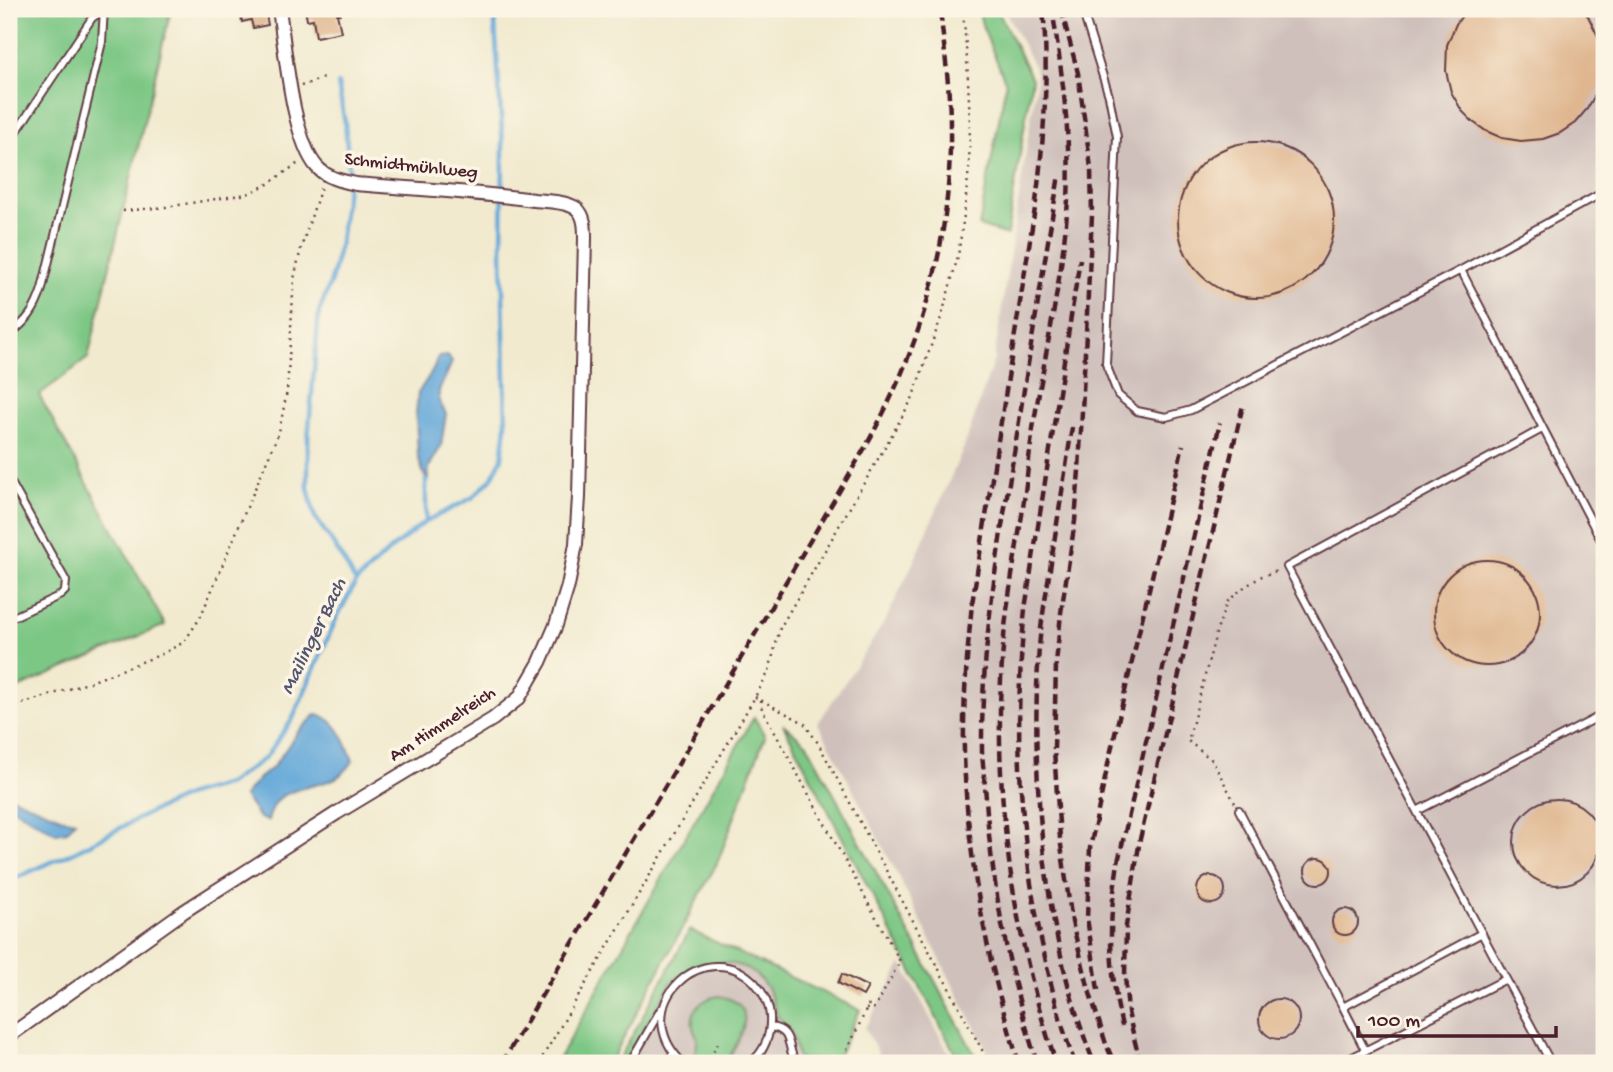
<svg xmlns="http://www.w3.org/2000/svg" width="1613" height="1072" font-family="'Gochi Hand',sans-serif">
	<rect width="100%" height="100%" fill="#fcf5e5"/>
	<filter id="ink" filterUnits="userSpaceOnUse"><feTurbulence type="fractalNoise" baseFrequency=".0143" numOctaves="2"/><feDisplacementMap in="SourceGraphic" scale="14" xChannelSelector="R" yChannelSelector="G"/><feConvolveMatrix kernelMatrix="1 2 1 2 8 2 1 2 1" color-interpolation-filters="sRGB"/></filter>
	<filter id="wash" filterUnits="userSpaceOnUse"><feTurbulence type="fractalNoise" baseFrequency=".00686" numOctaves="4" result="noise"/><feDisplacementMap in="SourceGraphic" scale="28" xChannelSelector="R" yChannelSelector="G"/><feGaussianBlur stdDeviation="1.57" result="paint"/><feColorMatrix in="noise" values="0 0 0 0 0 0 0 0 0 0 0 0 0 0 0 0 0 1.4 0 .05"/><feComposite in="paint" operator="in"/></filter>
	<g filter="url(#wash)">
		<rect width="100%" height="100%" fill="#f1eacf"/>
		<path fill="#cfc0bb" d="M1004,9H1604V1063H994L958,995L892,864L818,723L885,621L915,559L964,447L994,359L1037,79L1035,68Z
			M690,930L860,1010L835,1063H618Z
			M902,964L954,1063H883L865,1028Z"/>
		<path fill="#7dc785" stroke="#647358" stroke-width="2" d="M9,9H171L88,358L39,395L165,625L9,692Z
			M978,9H997L1032,79L1007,235L979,226L1006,83L983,28Z
			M754,717L765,736L718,861L610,1063H556Z
			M783,724L807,744L979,1063H960Z
			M690,930L860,1010L835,1063H811L798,1058C795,1049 795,1040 791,1032C788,1027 784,1024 780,1019C773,1009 773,995 765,985C741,952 696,959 670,984L624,1063H617Z
			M719,996C763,1004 739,1040 726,1063H698L694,1060C695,1054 698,1044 697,1037C696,1034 693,1030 693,1027C690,1009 703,998 719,996Z"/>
		<path fill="#64a8d9" stroke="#576482" stroke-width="2" d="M448,356L452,362L439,391V401L446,414L441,446L429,467L428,480H426L418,457L416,414L418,393L433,370L438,357Z
			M316,715C336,716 347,744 353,761C338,786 316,782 291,792C288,794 284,794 281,797C274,802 270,813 268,821L259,818L244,796L258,779L273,767L298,732Z
			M9,796L65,819L75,821L67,831L56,833L9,806Z"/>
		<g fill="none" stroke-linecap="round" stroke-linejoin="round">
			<path stroke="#64a8d9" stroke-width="4.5" d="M338,84L345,123L349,170L340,243L331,281L319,312L308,439V488L315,517L336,548L356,582
				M426,480V521
				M9,881L74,852L151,812L189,795L228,784L265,758L292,720L336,619L356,582L391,549L425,522L472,498L491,479L502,458L506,426L502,251L503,148L494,9"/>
		</g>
		<g id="blocks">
			<path fill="#dfb68f" d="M240,9H265L268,25L253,28L251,20L242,22Z
				M305,9H339L340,14H337L341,32L316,37L313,19L307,20Z
				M1467,9H1581L1588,16L1598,36L1603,57L1602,76L1597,92L1587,109L1575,123L1560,133L1543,139L1521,141L1502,138L1486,131L1473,122L1462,111L1451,92L1446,71L1447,45L1456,24Z
				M1178 220a78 78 0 1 1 156 0a78 78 0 1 1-156 0Z
				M1434 613a53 53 0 1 1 106 0a53 53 0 1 1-106 0Z
				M1514 842a43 43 0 1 1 86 0a43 43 0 1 1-86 0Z
				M1305 871a13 13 0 1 1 26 0a13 13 0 1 1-26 0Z
				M1197 890a14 14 0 1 1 28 0a14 14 0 1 1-28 0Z
				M1332 922a13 13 0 1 1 26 0a13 13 0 1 1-26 0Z
				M842,974L868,987L863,996L838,983Z
				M1259 1019a20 20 0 1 1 40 0a20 20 0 1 1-40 0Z"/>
		</g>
	</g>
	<g filter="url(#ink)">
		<use href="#blocks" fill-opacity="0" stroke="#633d44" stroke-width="2"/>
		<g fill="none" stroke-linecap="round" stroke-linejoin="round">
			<defs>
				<path id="lane" d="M1082,9L1109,96L1117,137L1106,364L1118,395L1137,411L1166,417L1191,410L1461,270L1604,192
					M9,143L92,18L104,9
					M1461,270L1604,546
					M9,335C27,321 35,311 42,289L102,42L104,9
					M9,479L66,581L65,591L61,595L9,619
					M1239,810L1343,1007
					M1417,811L1604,714
					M1506,979L1551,1063
					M770,1027C794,1030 786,1047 796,1063
					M1365,1050L1343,1007L1482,933
					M630,1063L661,1009
					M667,1063L673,1054
					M683,1063C623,1006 707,932 755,983C763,992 769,1003 770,1016C771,1034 765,1052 750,1063
					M1341,1063L1506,979L1287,567L1542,429"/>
				<path id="street" d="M9,1036L183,912L337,813L493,719L519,698L540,662L556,625L568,586L576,544L579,497L585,238C585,228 585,215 576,208C565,201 546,201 534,200C475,192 415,189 356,184C341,181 327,178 317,167C292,139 285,47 279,9"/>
			</defs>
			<use href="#lane" stroke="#633d44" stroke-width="10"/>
			<use href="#street" stroke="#633d44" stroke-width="16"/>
			<path stroke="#633d44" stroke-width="2.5" stroke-dasharray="2 5" stroke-linecap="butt" d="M301,86L323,78
				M123,211L166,207L247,194L268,184L300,162
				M755,697L804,723L818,743L989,1063
				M760,700L762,709L900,961L875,1008L866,1009
				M9,708L88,683L162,654L184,642L200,618L279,432L287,391L294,279L301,248L321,187
				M1235,803L1212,760L1188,741L1216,633L1227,602L1243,588L1262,576L1277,571
				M539,1063L755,697L769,671L780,628L889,440L912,399L942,315L958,256L964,215L969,168L970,123L967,59L963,9
				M706,1063L719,1042
				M841,1063L869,1004"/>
			<use href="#lane" stroke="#fff" stroke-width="6"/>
			<use href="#street" stroke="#fff" stroke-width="12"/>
			<path stroke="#4a1f2b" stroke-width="4.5" stroke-dasharray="10 5" stroke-linecap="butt" d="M1061,9L1078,73L1091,168L1092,215L1079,470L1075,521L1061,613L1056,664L1054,750L1060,838L1072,922L1089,990L1106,1044L1114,1063
				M1054,21C1063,80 1071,141 1068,200C1063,271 1048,340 1036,410C1030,444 1027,480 1022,515C1014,563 1005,612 1002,662C993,797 1013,935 1056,1063
				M1072,427C1065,474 1057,522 1050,569C1045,601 1039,633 1038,665C1031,792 1046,944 1094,1063
				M1098,990L1087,918L1090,848L1110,755L1183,445
				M1122,1026C1113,989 1109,949 1112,911C1113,895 1116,878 1118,862L1220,423
				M502,1063L863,451C921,350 952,243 950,126C950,87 944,48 940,9
				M1019,1063C987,963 967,858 964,753C963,703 967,653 972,604L1036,202C1044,138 1049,73 1043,9
				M1037,1063C1010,977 992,890 986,799C985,783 983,767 982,752C981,649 998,548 1015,447C1029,356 1044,265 1059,175
				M1075,1063C1063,1032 1054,998 1047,966C1019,848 1013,729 1025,609L1080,259
				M1140,1063L1128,1012L1125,975L1126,926L1140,839L1243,405"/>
		</g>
	</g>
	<g text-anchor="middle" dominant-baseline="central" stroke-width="7" stroke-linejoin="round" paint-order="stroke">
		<g font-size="19" fill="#4a1f2b" stroke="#fcf5e5">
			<text transform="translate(411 167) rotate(6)">Schmidtmühlweg</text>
			<text transform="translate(443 725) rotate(-33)">Am Himmelreich</text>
		</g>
		<g font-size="21" font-style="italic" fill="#545671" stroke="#fcf5e5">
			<text transform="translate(315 637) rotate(-64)">Mailinger Bach</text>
		</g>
	</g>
	<rect width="1613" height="1072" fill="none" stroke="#fcf5e5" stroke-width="35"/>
	<path d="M1358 1026v10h198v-10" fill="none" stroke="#4a1f2b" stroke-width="3.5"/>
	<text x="1368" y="1026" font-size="21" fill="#4a1f2b" stroke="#fcf5e5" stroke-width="5" paint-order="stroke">100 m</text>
</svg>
